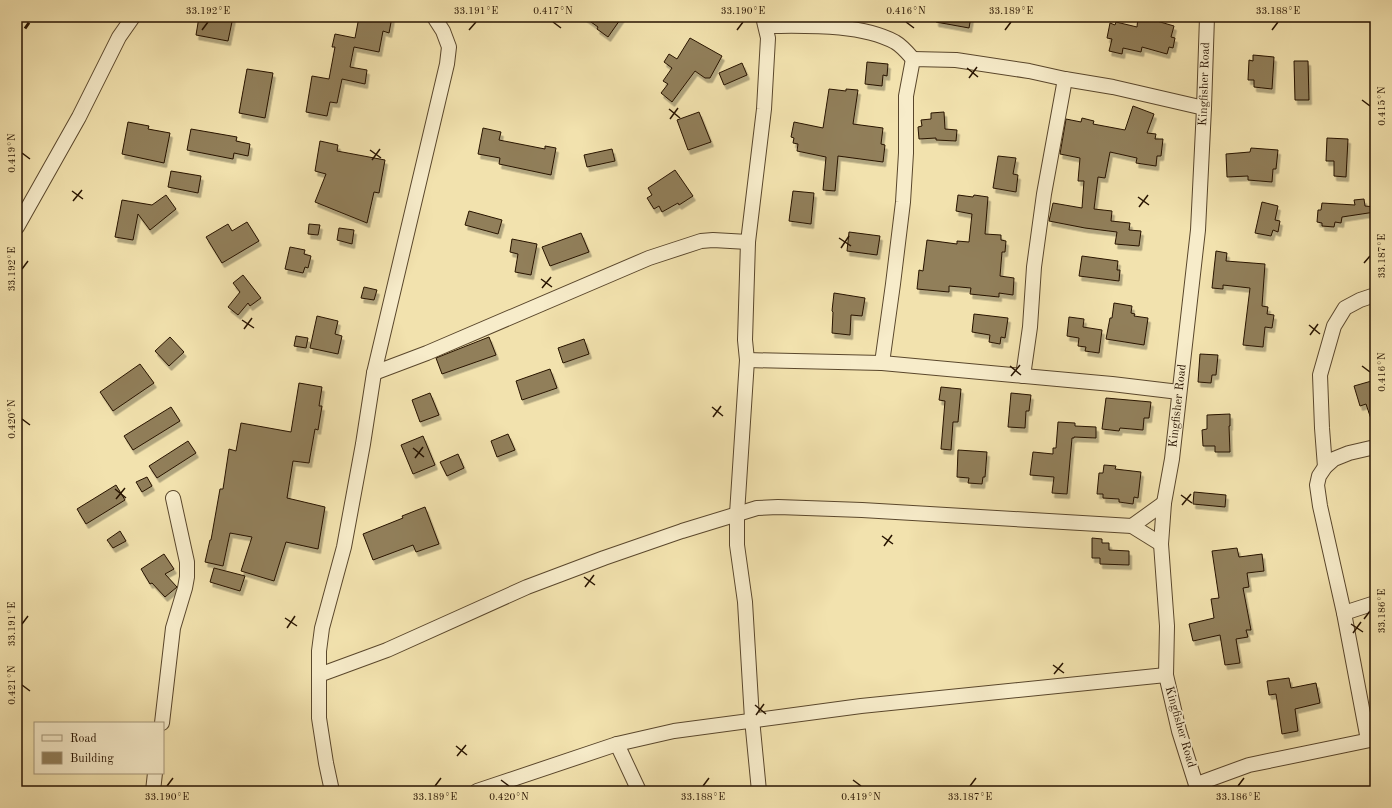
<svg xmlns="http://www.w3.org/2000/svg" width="1392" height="808" font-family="'Old Standard TT',serif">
	<defs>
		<filter id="shadow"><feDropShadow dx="2.5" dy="4.5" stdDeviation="0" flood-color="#0004"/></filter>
	</defs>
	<rect width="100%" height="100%" fill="#f2e2ae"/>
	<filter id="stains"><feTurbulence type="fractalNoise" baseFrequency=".005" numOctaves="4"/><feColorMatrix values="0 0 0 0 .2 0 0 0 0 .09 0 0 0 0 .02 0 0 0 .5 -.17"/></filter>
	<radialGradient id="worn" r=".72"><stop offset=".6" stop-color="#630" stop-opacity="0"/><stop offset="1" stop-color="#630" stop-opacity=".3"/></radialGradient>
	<path fill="#917f5a" stroke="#271300" filter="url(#shadow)" d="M199,17H233L228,41L196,35Z
		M359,17H392L389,33L383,31L379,52L354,47L350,67L367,70L365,84L342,79L337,103L330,102L327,116L306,112L312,76L329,79L335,47H332L335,34L355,38Z
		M584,17H622L608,37L597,29L598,27Z
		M936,17H971L969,28L936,22Z
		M1138,17H1150V19L1174,26L1171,37L1175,38L1173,48L1169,47L1167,54L1142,47L1141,52L1123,48L1122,54L1109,51L1112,39L1107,38L1110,23L1115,25L1116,22L1137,27Z
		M690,38L722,56L710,78H705L695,71L672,102L661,93L668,84L663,81L672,68L664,62L669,54L677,59Z
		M1253,55L1274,57L1272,89L1254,87V80H1248L1249,60L1253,61Z
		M1294,61H1308L1309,100H1295Z
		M867,62L888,64L887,76L883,75L882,86L865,84Z
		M742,63L747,75L724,85L719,73Z
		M247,69L273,73L265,118L239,113Z
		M829,89L846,91V89L858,90L853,124L883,128L881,144L885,145L883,162L838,156L835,191L823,190L826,157L797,151L798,144L793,143L794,138L791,137L794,122L823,128Z
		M1133,106L1154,114L1147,133L1156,134L1155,139H1163L1161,156H1157L1156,166L1136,163L1137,158L1110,152L1105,178L1098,177L1094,209L1112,211L1111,221L1130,223L1129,230L1141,231L1139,246L1115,244L1117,232L1085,228L1049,221L1053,203L1082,208L1084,181H1078L1080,158L1060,154L1066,119L1081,122L1082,118L1094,121L1093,124L1125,130Z
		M699,112L711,142L688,150L677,120Z
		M944,112L945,129L957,130L956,141L936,140V138L919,139L918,127L922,126L921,120L931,119V113Z
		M128,122L149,126L148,129L170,133L164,163L122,154Z
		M483,128L501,132L499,140L545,149V146L556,148L551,175L499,164L500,158L478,154Z
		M191,129L237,137L236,141L250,144L248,156L234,153L233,159L187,150Z
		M1327,138L1348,139L1346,177L1334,176V161H1326Z
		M320,141L338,145L337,151L385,160L379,193L374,192L367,223L315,202L326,174L315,171Z
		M1251,148L1278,150L1276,169H1273L1272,182L1248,180V176L1227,177L1226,154L1250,152Z
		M612,149L615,161L587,167L584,155Z
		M998,156L1016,158L1013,174L1018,175L1016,192L993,188Z
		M675,170L693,196L679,205L678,203L662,212L659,206L654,209L647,198L652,195L648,188Z
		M171,171L201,176L198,193L168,187Z
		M793,191L814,193L811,224L789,221Z
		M166,195L176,209L150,230L138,214L133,240L115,237L122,200L152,205Z
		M958,195L973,197L974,195L988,197L985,234L1001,235V240L1006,241L1005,252H1002L1000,276L1014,278L1013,295L999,293V297L970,294L971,288L949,286V292L917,289L919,270L923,271L927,240L957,244V241L969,242L972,214L956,211Z
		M1364,199L1365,206L1375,207V212L1342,217L1341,223L1335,222L1334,227L1322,226V223L1317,222L1318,210H1321L1322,203L1355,205L1354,200Z
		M1262,202L1278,206L1275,220L1280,221L1278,232L1273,230L1271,236L1255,233Z
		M469,211L502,220L498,234L465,225Z
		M247,222L259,241L222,263L206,237L228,224L232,231Z
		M309,224L320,225L318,235L308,234Z
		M339,228L354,230L352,244L337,240Z
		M849,232L880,236L877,255L847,251Z
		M581,233L589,252L550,266L542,247Z
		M512,239L537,244L531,275L515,272L518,254L510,252Z
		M290,247L305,250L304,254L311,256L308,268L305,267L303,273L285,269Z
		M1216,251L1227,253L1226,261L1265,264L1262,306L1268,307L1267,314L1274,315L1272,328L1265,327L1263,347L1243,345L1250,288L1223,285V289L1212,288Z
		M1082,256L1118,261L1117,270H1120L1119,281L1079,276Z
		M243,275L261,298L250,306L248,303L238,315L228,307L240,292L233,283Z
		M364,287L377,290L374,300L361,298Z
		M834,293L865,298L862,316L851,315L850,335L832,333L833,312L832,311Z
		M1114,303L1132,306L1131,313L1135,314L1134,316L1148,318L1144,345L1106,339L1110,318H1112Z
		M974,314L1008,318L1005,338L1001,337L1000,344L989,342L990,335L972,332Z
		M317,316L338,321L335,334L342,336L338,354L310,348Z
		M1069,317L1084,319L1083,327L1102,330L1099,353L1085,351L1086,347L1078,346L1079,338L1067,336Z
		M296,336L308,338L306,348L294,346Z
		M170,337L184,352L169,366L155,351Z
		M489,337L496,355L442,374L436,358Z
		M584,339L589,354L563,363L558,348Z
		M1200,354L1218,355L1216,375H1212L1211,383L1198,382Z
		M140,364L154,383L113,411L100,392Z
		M550,369L557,388L522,400L516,381Z
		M1375,380V425H1373L1366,404L1360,406L1354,386Z
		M299,383L322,387L319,406H322L318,430L315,429L309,463L293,461L287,498L325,507L318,549L286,542L274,581L241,571L252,537L230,533L223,566L205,562L210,540H211L220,489H223L229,449L236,451L241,423L291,432Z
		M941,387L961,389L958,422H953L951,450L941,449L945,401L939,400Z
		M430,393L439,415L420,422L412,400Z
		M1011,393L1031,395L1029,411H1026L1025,428L1008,427Z
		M1106,398L1151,402L1149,418H1144L1143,430L1120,428L1119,431L1102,429Z
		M171,407L180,421L133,450L124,436Z
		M1230,414V426H1229L1230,452H1215V446H1203L1202,430L1207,429V415Z
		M1058,422L1075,423V426L1096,427V438L1074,437V438H1072L1067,494L1052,493L1054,477L1030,475L1033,452L1053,454V448H1056Z
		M508,434L515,450L497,457L491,441Z
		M423,436L435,465L413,474L401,445Z
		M188,441L196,453L157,478L149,466Z
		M958,450L987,452L985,477H983L982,484L968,483L969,478L957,477Z
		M458,454L464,468L447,476L440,462Z
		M1104,465L1116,466L1115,469L1141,472L1138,498L1134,497L1133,504L1119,502V499L1103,498V494H1097L1099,473H1103Z
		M147,477L152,486L142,492L136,482Z
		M116,485L125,500L86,524L77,509Z
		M1194,492L1226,495L1225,507L1193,504Z
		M425,507L439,544L416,552L413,545L373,560L363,534L403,518L402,516Z
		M120,531L126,541L113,548L107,540Z
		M1092,538L1102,539V543H1109V550L1129,551V565L1100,564V558H1092Z
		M1237,548L1239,557L1262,554L1264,571L1247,573L1249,587L1243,588L1251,630H1246L1248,637L1236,639L1240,663L1225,665L1220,635L1193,641L1189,624L1214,618L1211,599L1219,598L1212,551Z
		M164,554L174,569L165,574L177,587L165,597L152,583L150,584L141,569Z
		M214,568L245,576L240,591L210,582Z
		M1289,678L1291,688L1316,683L1320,703L1295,709L1298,731L1282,734L1276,694L1269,695L1267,681Z"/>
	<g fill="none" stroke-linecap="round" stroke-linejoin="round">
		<defs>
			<g id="street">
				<path d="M766,26C805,26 859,23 895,42C902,46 907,52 913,59"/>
				<path d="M17,227L79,117L119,37L133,17"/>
				<path d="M747,360L882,363L1112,384L1179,392"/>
				<path d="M882,363L893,284L903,202L906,153V96L913,59L956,60L1029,71L1065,79L1113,87L1204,108"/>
				<path d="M374,373L427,353L649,258L701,241L713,240L748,242"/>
				<path d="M1023,376L1030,327L1034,267L1044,194L1065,79"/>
				<path d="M1325,467L1322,428L1320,375L1334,326L1345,308L1360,300L1375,295"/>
				<path d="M1132,526L1164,503"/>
				<path d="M1344,613L1320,506L1317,485L1319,476L1325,467L1334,459L1349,453L1375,447"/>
				<path d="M319,675L387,650L527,587L604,558L682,531L757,508L778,507L862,510L1132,526L1161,544"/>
				<path d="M162,723L173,628L185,588L187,577V562L173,498"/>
				<path d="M1368,740L1344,613L1375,603"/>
				<path d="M617,744L639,791"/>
				<path d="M1197,784L1249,765L1375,739"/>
				<path d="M153,791L155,773"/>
				<path d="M332,791L326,763L319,718V651L322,628L344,547L363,444L374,373L447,64L449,47L443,31L434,17"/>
				<path d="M477,791L617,744L674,731L861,706L1166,675"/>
				<path d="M759,791L752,719L745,602L737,545V514L747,360L745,340L748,242L764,109L768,38L763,17"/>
				<path id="s1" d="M1198,791L1179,731L1166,675L1167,626L1161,544L1164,503L1172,459L1198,230L1204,108L1207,17"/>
			</g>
		</defs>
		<use href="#street" stroke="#5a472c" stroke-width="16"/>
		<use href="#street" stroke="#f7ecca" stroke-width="14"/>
		<path stroke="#271300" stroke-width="3" stroke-dasharray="7 7" stroke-linecap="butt" d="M17,40L33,17"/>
	</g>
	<path fill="none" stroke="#271300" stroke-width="1.5" d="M553,22L561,28M906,22L914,28M202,30L208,22M469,30L476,22M737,30L743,22M1005,30L1011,22M1272,30L1278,22M967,68L978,77M969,78L977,67M1362,100L1370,106M669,109L680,118M670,119L678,108M370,150L381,158M22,153L30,159M372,160L380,149M72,191L83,199M1138,197L1149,205M73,201L82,190M1139,207L1148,195M839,238L851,246M841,248L849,236M1364,263L1370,256M22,269L28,261M541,279L552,287M542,288L551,277M242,320L254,328M1309,325L1320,334M244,329L252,318M1310,335L1318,324M1010,366L1021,375M1362,366L1370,372M1011,376L1020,365M712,407L723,416M713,417L721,406M22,419L30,425M413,448L424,457M415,458L423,447M115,489L126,498M1181,495L1192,503M116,499L125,488M1182,505L1191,494M882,536L893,544M884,546L892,535M584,577L595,585M585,587L594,575M285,618L297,626M1364,619L1370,611M22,624L28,616M1351,624L1363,632M287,628L295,616M1353,633L1361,622M1053,665L1064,673M1054,674L1063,663M22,685L30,691M755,705L766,714M756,715L764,704M456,746L467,755M457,756L466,745M501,780L509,786M853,780L861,786M167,786L173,778M435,786L441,778M703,786L709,778M970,786L976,778M1238,786L1244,778"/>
	<g text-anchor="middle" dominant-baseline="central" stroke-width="3.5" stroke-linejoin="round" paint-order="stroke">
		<g font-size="12" fill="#271300" stroke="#f7ecca">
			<text stroke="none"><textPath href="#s1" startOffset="714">Kingfisher Road</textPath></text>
			<text stroke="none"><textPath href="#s1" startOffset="391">Kingfisher Road</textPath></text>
			<text transform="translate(1180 727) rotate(74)">Kingfisher Road</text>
		</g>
	</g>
	<rect width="1392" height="808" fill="none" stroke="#f2e2ae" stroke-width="44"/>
	<rect x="34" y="722" width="130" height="52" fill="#f7ecca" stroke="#a49579"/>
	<rect x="42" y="735" width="20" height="6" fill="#f7ecca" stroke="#a49579"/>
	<text x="70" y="742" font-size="12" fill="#271300">Road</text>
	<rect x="42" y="752" width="20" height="12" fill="#917f5a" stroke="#a49579"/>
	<text x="70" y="762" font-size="12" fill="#271300">Building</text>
	<rect x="22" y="22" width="1348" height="764" fill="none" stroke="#271300" stroke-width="1.5"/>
	<g font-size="10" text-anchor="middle" fill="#271300">
		<text x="208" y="14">33.192°E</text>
		<text x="476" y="14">33.191°E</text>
		<text x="553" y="14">0.417°N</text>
		<text x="743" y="14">33.190°E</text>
		<text x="906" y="14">0.416°N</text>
		<text x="1011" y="14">33.189°E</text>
		<text x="1278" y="14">33.188°E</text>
		<text transform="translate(1381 106) rotate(-90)" y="4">0.415°N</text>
		<text transform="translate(11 153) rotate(-90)" y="4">0.419°N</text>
		<text transform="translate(1381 256) rotate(-90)" y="4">33.187°E</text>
		<text transform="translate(11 269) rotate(-90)" y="4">33.192°E</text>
		<text transform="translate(1381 372) rotate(-90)" y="4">0.416°N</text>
		<text transform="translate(11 419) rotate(-90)" y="4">0.420°N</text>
		<text transform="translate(1381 611) rotate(-90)" y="4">33.186°E</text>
		<text transform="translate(11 624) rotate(-90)" y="4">33.191°E</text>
		<text transform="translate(11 685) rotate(-90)" y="4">0.421°N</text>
		<text x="167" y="800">33.190°E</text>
		<text x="435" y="800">33.189°E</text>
		<text x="509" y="800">0.420°N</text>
		<text x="703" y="800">33.188°E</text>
		<text x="861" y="800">0.419°N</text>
		<text x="970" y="800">33.187°E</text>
		<text x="1238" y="800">33.186°E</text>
	</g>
	<rect width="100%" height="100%" filter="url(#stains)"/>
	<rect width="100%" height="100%" fill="url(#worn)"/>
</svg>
